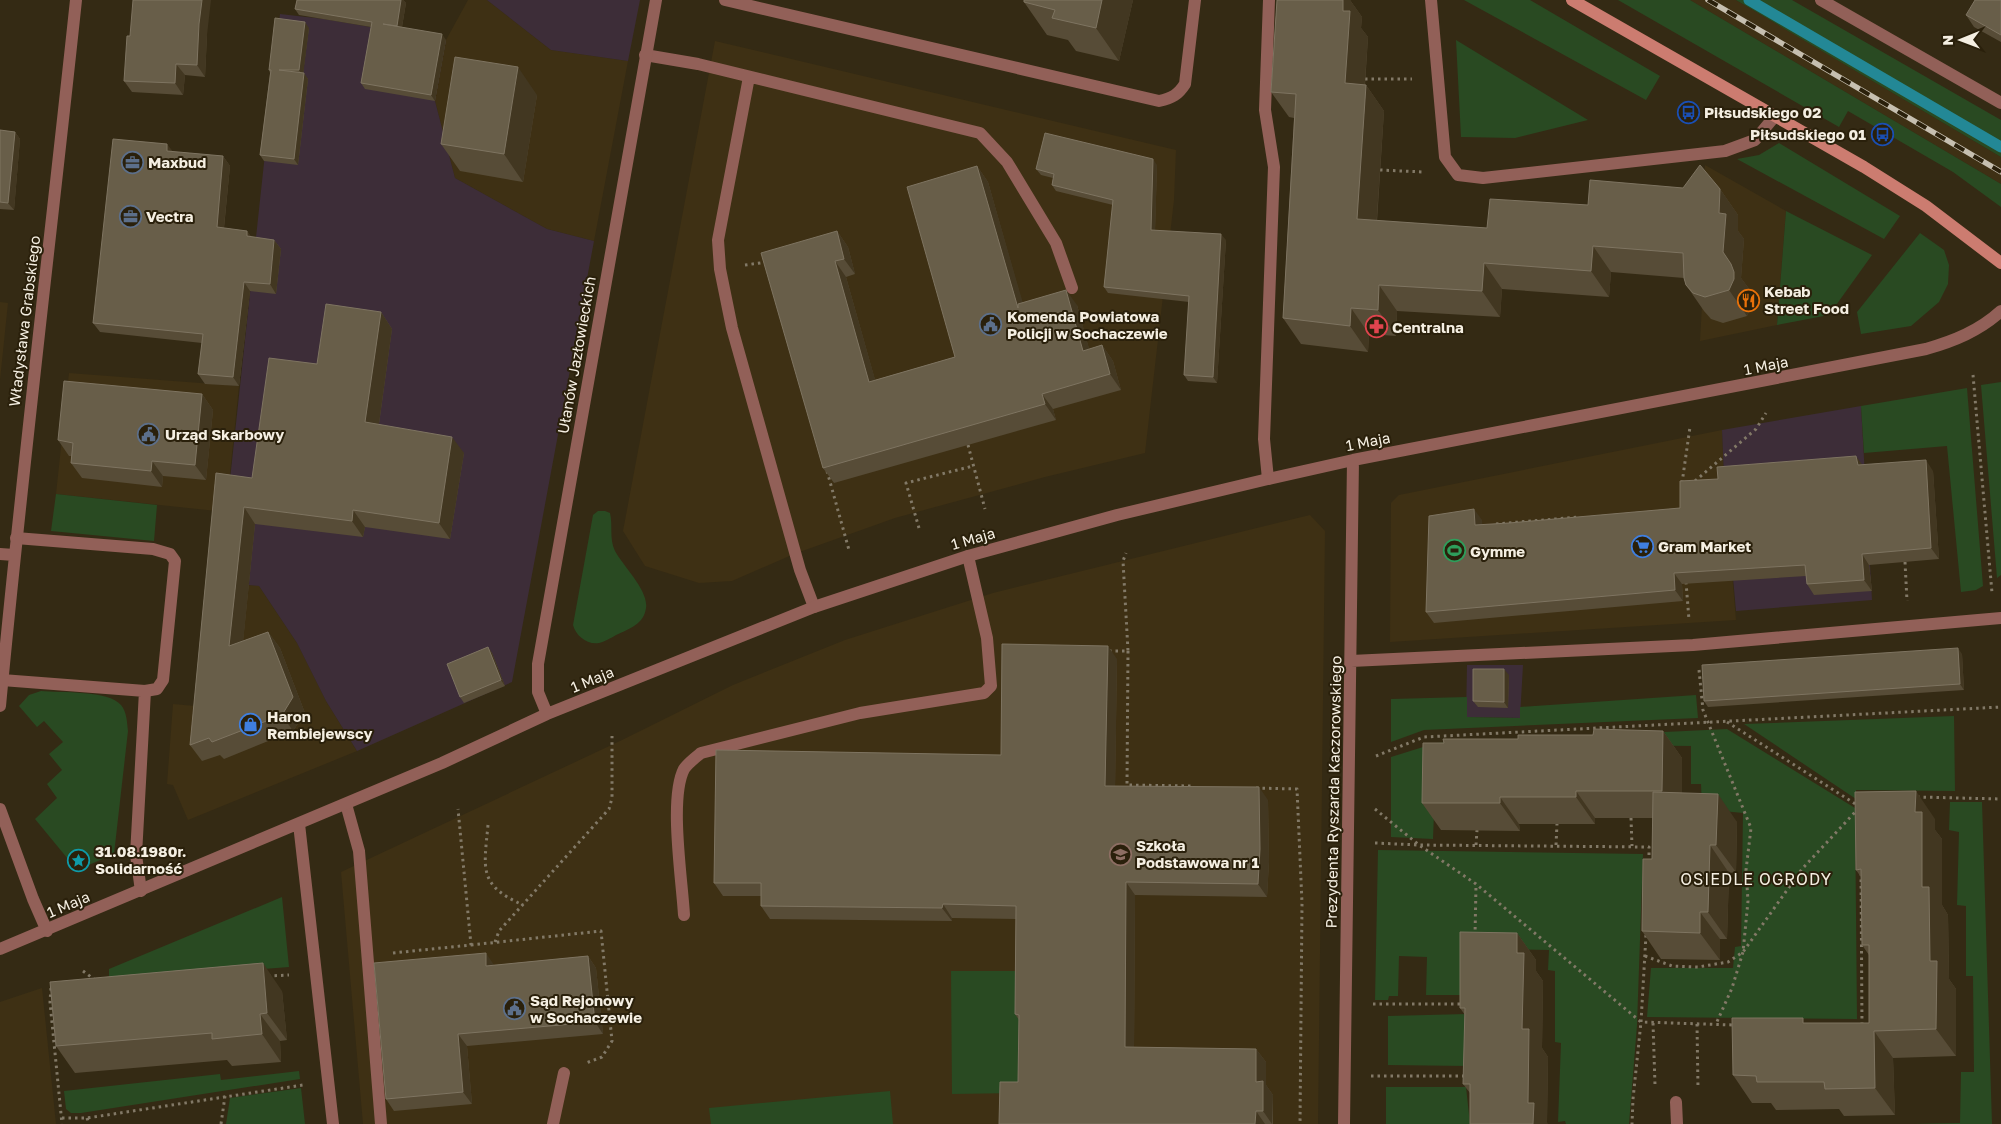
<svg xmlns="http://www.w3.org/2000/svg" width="2001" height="1124" font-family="'Golos Text',sans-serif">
	<rect width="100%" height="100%" fill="#342a14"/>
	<path fill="#3e3014" d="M468,0H487L551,50L628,61L594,241L547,229L455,178L435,101L446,40Z
		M1690,0H1736L1829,55L2001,157V184Z
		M715,41L1176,150L1174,200L1145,453L1045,477L895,518L794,554L732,581L699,583L645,566L623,531Z
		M1705,165L1786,211L1777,325L1700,341L1702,304L1701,210Z
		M0,302L8,303L0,380Z
		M69,373L239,386L226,512L56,494Z
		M1722,430L1724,478L1736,620L1390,642L1391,503L1399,495Z
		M1310,515L1325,531L1318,1124H363L341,872L620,741L733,685L845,640L993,593Z
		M219,582L259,586L297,643L326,701L357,751L188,820L173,785L167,784L173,704L206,707Z
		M42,988L56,1124H0V1002Z"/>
	<path fill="#3d2d38" d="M487,0H640L628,61L551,50Z
		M280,14L324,19L446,40L435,101L455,178L547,229L594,241L512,682L357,751L326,701L297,643L259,586L219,582Z
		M1861,406L1872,600L1736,611L1724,478L1722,430Z
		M1467,665H1523L1520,718L1466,717Z"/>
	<path fill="#294a22" d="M1464,0H1530L1660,76L1646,100Z
		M1618,0H1690L2001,184V207L1953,172L1848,111L1839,127Z
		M1736,0H1792L2001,120V157Z
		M1456,40L1588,120L1515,138L1461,137Z
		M1779,143L1900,216L1884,239L1737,159L1759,155Z
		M1786,211L1872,255L1829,315L1777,325Z
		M1920,233L1944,250L1949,265L1948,284L1939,302L1911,326L1861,334L1857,312Z
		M2001,382V575L1997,578L1981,385Z
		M1967,388L1983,586L1976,590L1961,592L1947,446L1864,453L1861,406Z
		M56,494L157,505L154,541L51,531Z
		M598,511H605L610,513C613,526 609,538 615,551C623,566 649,591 646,608C644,624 629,629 616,635C611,638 604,642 599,643C587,645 576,636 573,625L593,515Z
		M41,691C60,693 109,690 121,705C127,712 127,723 128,731L114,854L77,870L35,819L57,798L47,784L62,770L49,754L63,742L44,721L37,727L19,706L29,695Z
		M1696,695L1698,718L1424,730L1391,742V699L1467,697V717L1520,718V707Z
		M1954,716L1955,791L1856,790V799L1744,724Z
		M1727,729L1855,808L1857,1019L1647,1017L1651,968H1733L1735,947L1741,946L1743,813L1702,809L1701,784H1691V746L1606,745L1436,761L1433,839L1391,837V757L1436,743Z
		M1950,802H1982L1992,1124H1913L1960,1123L1961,1072H1974L1973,976H1966V906L1957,905L1959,832L1949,830Z
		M1378,850L1643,854L1637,1025L1629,1124H1566L1565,1121L1558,1122L1561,1043L1555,1042V971L1548,970L1549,950L1466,948L1465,995H1426L1427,957L1399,956L1398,996H1389L1388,1000H1375Z
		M282,897L289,967L114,981L109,978V969Z
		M951,971H1021L1022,1093L952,1094Z
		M1467,1014L1469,1066L1388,1065V1016Z
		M299,1071L300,1079L81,1113H71L66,1109L64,1091L220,1074L221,1080Z
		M1386,1087H1466L1470,1124H1386Z
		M301,1088L305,1124H226L230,1098Z
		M890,1091L893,1124H711L709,1108Z"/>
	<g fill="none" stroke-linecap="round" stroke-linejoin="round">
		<path stroke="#238896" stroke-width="11" d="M1749,0L2001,147"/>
		<path stroke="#827967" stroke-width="3" stroke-dasharray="2.5 4" stroke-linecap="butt" d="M1365,79H1412
			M1380,170L1424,172
			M745,265L767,262
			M1973,375L1992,593
			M968,445L985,509
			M827,471L849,550
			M1695,481L1756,429L1766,413
			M1682,483L1690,427
			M1496,524L1579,517
			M919,528L906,483L973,466
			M1905,562L1907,601
			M1686,582L1689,620
			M1109,651H1128L1123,561L1126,553
			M1128,651L1127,785L1192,786
			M1699,670L1703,710L1751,828L1746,870L1748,901L1743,952L1732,988L1716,1024
			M1727,722L1857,805
			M1376,756L1424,737L2001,707
			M1256,788L1297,789L1302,903L1300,1124
			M1917,797L2001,799
			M1375,809L1419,845L1476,884L1641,1022L1633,1099L1632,1124
			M1631,818L1632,846
			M488,825C484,869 478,885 523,905
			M1375,843L1419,845L1649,847V863
			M1476,845L1477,830
			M1556,845L1557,824
			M1861,873L1862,1027
			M1646,935L1641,1022L1734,1025
			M1475,936L1476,885
			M495,942L499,931L609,809L612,798V736
			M471,945L601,931L612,1041L602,1057L586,1063
			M393,953L471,945L458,809
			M1645,956L1672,966L1698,967L1728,962L1743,952L1802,869L1858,809
			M83,971L95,980
			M268,976L289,975
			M51,988L50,1002L62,1124
			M1373,1004H1464
			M1653,1023L1655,1085
			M1697,1024L1698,1088
			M1371,1076H1468
			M62,1118H87L303,1085
			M87,1118L89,1124
			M221,1124L225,1096"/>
		<path stroke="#926058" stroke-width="12" d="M725,0L1159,101C1172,98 1178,95 1185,84L1195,0
			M1431,0L1445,157L1458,175L1483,178L1725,151L1755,140L1775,116
			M645,55L698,64L980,133L1007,162L1056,243L1072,288
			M749,77L718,240L720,269L732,328L800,570L814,607
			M1268,479L1264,439L1274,167L1265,110L1269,0
			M2,680L145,691L157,689L163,680L175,561L170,554L153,549L16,538
			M346,804L359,851L381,1124
			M141,891L136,855L145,691
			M684,915C682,879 669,798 684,769C688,763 696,757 701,753L860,713L984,693L991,686L987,638L968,556
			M1676,1102L1677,1124
			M553,1124L564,1073"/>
		<path stroke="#926058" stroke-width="12" d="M1821,0L2001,103
			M0,554L14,555
			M1351,661L1693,645L2001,618
			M0,706C22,470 51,235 76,0
			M547,714L538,692V664L656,0
			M0,809L33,899L47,931
			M299,824L333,1124
			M0,949L442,763L547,714L814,607L968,556L1117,515L1268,479L1353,460L1926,349C1954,341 1979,331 2001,311
			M1344,1124L1353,460"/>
		<path stroke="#cc7c70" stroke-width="12" d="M1572,0L1864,167L1926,206L2001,263"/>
		<defs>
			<path id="rail" d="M1708,0L2001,172"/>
		</defs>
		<use href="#rail" stroke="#c6bfb0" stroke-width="5.5"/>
		<use href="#rail" stroke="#2a200b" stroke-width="4" stroke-dasharray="11" stroke-linecap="butt"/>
	</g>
	<path fill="#574c37" d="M297,0H403L406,3L402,27L446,40L435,101L365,89L361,83L371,27L299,15L295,9Z
		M1133,0L1119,61L1076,51L1068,40L1047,35L1024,2Z
		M1277,0H1350L1362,17L1361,28L1368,37L1365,85H1366L1384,111L1377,221L1487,228L1588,205L1683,188L1720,189L1738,215V231L1744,239L1741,278L1750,290L1752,298V305L1747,316L1723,323L1711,319L1704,311L1686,285L1684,278L1611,272L1609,297L1502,289L1500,317L1397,311L1396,336L1369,334L1368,352L1301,344L1283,318L1294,118L1289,117L1271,92Z
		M2001,0V42L1974,27L1966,15Z
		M309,28L303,73L308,79L298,165L264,161L260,155L270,73L269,70Z
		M207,35L205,77L185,75L183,95L132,92L124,81Z
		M537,95L523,182L460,171L441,144Z
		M0,130L15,132L20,139L14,210L0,209Z
		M173,152L223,156L230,166L224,228L247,231L251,237L274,240L281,249L276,294L250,291L239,386L205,384L198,374L202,343L100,332L93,323Z
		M1157,165L1155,230L1226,240L1217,383L1188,381L1184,375L1189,302L1108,293L1104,287L1113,205L1056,191L1052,185L1053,178L1041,175L1036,169Z
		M977,166L988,182L1022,302L1077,305L1089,349L1102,345L1113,361L1121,390L1053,409L1056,420L834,483L823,468L837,231L848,247L855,274L846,277L875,380L955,357Z
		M381,312L392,329L379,424L464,453L450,539L365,527L363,537L255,524L243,641L268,632L280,648L305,713L293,731L224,759L220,755L202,761L190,745L216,473L252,478L317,364Z
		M202,394L213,410L206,480L163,476L162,487L82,478L71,463V456H69L58,440Z
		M1863,465L1933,471L1939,559L1869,565L1872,591L1814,595L1807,584L1806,576L1682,584L1683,601L1434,623L1426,612L1482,520V525L1509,523L1680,508L1718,479Z
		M488,647L492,653L505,686L464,703L460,697Z
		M1962,654L1964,690L1708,707L1704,701Z
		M1117,659L1115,786L1268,800L1269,862L1267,897L1135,895L1134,1047L1256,1049L1266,1062V1085L1273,1095V1124H999L1018,1082L1019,1020L1015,1014L1016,919L952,918V921L770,919L761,906V896H723L714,883L1001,755Z
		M1509,675L1508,708L1478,707L1473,701Z
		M1663,731L1682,758V793L1737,822L1736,872L1729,873L1727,939H1720V960L1661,959L1642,931L1652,859L1653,818H1595V824H1519L1520,831L1441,830L1422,803L1444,743L1593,735Z
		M1935,819V830L1942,839V905L1948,915L1949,979L1956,989V1056L1893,1058L1895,1115L1844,1116L1839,1109L1776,1110L1771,1103H1752L1733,1075L1807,1023H1869V955L1862,945L1861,877L1856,870Z
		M1517,933L1536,960V971L1543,981L1542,1048L1548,1057L1547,1122L1470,1093L1463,1084L1465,1015L1460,1008Z
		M588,956L596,968L603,1034L467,1046L472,1104L394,1111L386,1099L494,965Z
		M282,991L287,1040L280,1041L281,1062L232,1066L227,1060L75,1073L56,1046Z"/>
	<path fill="#423721" d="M202,0H211L207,35L205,77L197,65L199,24Z
		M401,0H403L406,3L401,32L397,26Z
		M1102,0H1133L1119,61L1096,28Z
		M1343,0H1350L1362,17L1361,28L1368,37L1363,109L1345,83L1343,11Z
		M305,22L309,28L303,76L299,70Z
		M442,34L446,40L435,101L431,95Z
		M176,64L185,75L183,95L175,83Z
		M518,67L537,95L523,182L504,154Z
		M304,73L308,79L298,165L294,159Z
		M1366,85L1384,111L1375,245L1357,219Z
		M15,132L20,139L14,210L8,203Z
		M167,144L174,153L167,151Z
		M223,156L230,166L223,236L217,227Z
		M1153,159L1157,165L1155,236L1151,230Z
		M977,166L988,182L1029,324L1018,308Z
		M1720,189L1738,215V231L1744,239L1741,278L1750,290L1752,298V305L1747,316L1729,290L1723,252L1719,213Z
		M247,231L254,240L247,236Z
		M837,231L848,247L855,274L844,259Z
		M1221,234L1226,240L1217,383L1213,377Z
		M274,240L281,249L276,294L270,284Z
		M1593,246L1611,272L1609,297L1591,271Z
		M835,261L846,277L880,397L869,382Z
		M1484,263L1502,289L1500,317L1482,291Z
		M244,282L250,291L239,386L233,377Z
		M1379,285L1397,311L1396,336L1378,310Z
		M1066,290L1077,305L1094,366L1083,351Z
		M1351,308L1369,334L1368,352L1350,326Z
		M381,312L392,329L377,438L365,422Z
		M1102,345L1113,361L1121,390L1110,374Z
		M202,394L213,410L206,480L195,465Z
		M1042,394L1053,409L1056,420L1045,404Z
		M452,437L464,453L450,539L439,523Z
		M1856,456L1864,467L1858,465Z
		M1926,460L1933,471L1939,559L1931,548Z
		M152,461L163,476L162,487L151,471Z
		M244,507L255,524L241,663L229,646Z
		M1474,509L1482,520L1483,536L1475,525Z
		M353,510L365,527L363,537L352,521Z
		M1862,554L1869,565L1872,591L1864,580Z
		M1674,573L1682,584L1683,601L1675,590Z
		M268,632L280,648L305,713L293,731L282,715Z
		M1108,646L1117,659L1115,799L1105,786Z
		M488,647L492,653L505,686L501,680Z
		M1958,648L1962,654L1964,690L1960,684Z
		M1504,669L1509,675L1508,708L1504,702Z
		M1663,731L1682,758V818L1662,791Z
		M1259,787L1268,800L1269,862L1267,897L1258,884Z
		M1576,791L1595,818V824L1576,797Z
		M1916,791L1935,819V830L1942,839V905L1948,915L1949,979L1956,989V1056L1936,1029L1915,812Z
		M1718,794L1737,822L1736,872L1716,845Z
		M1500,797L1519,824L1520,831L1500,803Z
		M1710,845L1729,873L1727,939L1708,912Z
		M1126,882L1135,895L1134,1060L1125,1047Z
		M943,904L952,918V921L942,908Z
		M1700,912L1720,939V960L1700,933Z
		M1517,933L1536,960V971L1543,981L1542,1048L1548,1057L1547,1122L1548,1124H1533L1528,1103L1517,953Z
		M486,953L494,965L486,966Z
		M588,956L596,968L603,1034L595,1022Z
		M263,963L282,991L287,1040L267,1013Z
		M260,1014L280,1041L281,1062L262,1034Z
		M1874,1031L1893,1058L1895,1115L1875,1088Z
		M458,1034L467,1046L472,1104L463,1092Z
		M1256,1049L1266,1062V1085L1273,1095L1272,1124L1263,1111L1256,1082Z
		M1256,1111L1265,1124H1255Z"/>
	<path fill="#685e49" stroke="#7e7461" d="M133,0H202L199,24L197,65L176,64L175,83L124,81L127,36H130Z
		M297,0H401L397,26L383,24L442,34L431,95L361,83L372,22L295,9Z
		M1024,0H1102L1096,28L1052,18L1055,10L1024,2Z
		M1277,0H1343V11H1350L1345,83L1366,85L1357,219L1487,228L1490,199L1588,205L1590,180L1683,188L1700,165L1720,189L1719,213L1726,214L1723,252L1731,264L1734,272V279L1729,290L1705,297L1693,293L1686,285L1684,278L1683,253L1593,246L1591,271L1484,263L1482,291L1379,285L1378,310L1351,308L1350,326L1283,318L1296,94L1271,92Z
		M1975,0H2001V35L1966,15Z
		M275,18L305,22L299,70H279L304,73L294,159L260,155L271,70H269Z
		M455,57L518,67L504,154L441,144Z
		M0,130L15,132L8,203L0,202Z
		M1045,133L1153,159L1151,230L1221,234L1213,377L1184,375L1189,296L1104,287L1113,200L1052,185L1054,174L1036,169Z
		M113,139L167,144V151L223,156L217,227L247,231V236L274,240L270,284L244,282L233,377L198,374L203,334L93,323Z
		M977,166L1018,308V304L1066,290L1083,351L1102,345L1110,374L1042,394L1045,404L823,468L761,253L837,231L844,259L835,261L869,382L955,357L907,187Z
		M326,304L381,312L365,422L452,437L439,523L353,510L352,521L244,507L229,646L268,632L293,697L282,715L212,742L209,738L190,745L216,473L252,478L269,358L317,364Z
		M64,381L202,394L195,465L152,461L151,471L71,463L73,443L58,440Z
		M1856,456L1858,465L1926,460L1931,548L1862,554L1864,580L1807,584L1805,565L1674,573L1675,590L1426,612L1429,516L1474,509L1475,525L1509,523L1680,508V481L1718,479L1717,467Z
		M1002,644L1108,646L1105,786L1259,787L1260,849L1258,884L1126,882L1125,1047L1256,1049V1082L1263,1081V1111H1256L1255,1124H999L1000,1082H1018L1019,1015L1015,1014L1016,906L943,904L942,908L761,906V883H714L716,750L1001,755Z
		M488,647L501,680L460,697L447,664Z
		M1958,648L1960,684L1704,701L1702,665Z
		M1473,669H1504V702L1473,701Z
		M1594,729L1663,731L1662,791H1576V797H1500V803H1422L1423,743H1444L1443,739H1518V735H1593Z
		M1916,791L1915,812H1922V887H1929L1930,961H1937L1936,1029L1874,1031L1875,1088L1825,1089L1824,1082H1757L1756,1076L1733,1075L1732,1018H1803V1023H1869V945H1862L1861,869L1856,870L1855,792Z
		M1653,792L1718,794L1716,845H1710L1708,912H1700V933L1642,931L1643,859H1652Z
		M1460,932L1517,933V953H1524L1522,1029H1529L1528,1103H1534L1533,1124H1470V1084H1463L1465,1008H1460Z
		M486,953V966L588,956L595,1022L458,1034L463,1092L386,1099L374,963Z
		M263,963L267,1013L260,1014L262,1034L212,1039V1033L56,1046L50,982Z"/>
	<defs>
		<symbol id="bus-ring" viewBox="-11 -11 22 22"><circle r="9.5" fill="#2a200b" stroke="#1a4fb4" stroke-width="1.5"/><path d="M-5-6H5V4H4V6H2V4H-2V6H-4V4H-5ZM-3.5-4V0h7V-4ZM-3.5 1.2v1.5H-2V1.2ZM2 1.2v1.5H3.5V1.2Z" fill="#1a4fb4"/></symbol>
		<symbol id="office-ring" viewBox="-11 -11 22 22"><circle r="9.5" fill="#2a200b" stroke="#5c6f8a" stroke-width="1.5"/><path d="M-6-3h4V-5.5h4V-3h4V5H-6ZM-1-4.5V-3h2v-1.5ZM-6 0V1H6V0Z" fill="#5c6f8a"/></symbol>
		<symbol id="restaurant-ring" viewBox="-11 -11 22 22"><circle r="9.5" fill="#2a200b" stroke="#e8710a" stroke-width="1.5"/><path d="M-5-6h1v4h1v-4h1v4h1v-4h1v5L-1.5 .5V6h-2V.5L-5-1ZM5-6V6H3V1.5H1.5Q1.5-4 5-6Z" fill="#e8710a"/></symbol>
		<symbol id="civic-ring" viewBox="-11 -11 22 22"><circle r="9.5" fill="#2a200b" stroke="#5c6f8a" stroke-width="1.5"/><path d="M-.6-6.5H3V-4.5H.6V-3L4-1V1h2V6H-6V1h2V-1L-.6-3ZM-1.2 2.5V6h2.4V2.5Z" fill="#5c6f8a"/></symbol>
		<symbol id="pharmacy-ring" viewBox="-11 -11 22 22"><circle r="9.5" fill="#2a200b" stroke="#e0444e" stroke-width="1.5"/><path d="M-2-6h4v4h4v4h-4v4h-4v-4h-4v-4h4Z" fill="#e0444e"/></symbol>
		<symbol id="supermarket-ring" viewBox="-11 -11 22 22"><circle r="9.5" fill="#2a200b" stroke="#3f7fe0" stroke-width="1.5"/><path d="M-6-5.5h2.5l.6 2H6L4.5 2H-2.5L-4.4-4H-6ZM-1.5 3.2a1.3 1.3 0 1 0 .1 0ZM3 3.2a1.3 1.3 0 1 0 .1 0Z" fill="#3f7fe0"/></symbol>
		<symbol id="stadium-ring" viewBox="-11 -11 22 22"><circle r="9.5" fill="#2a200b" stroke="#2e9e5b" stroke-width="1.5"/><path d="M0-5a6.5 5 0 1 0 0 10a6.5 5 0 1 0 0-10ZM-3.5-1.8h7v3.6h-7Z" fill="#2e9e5b"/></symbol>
		<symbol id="shop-ring" viewBox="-11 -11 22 22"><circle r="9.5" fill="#2a200b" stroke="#3f7fe0" stroke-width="1.5"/><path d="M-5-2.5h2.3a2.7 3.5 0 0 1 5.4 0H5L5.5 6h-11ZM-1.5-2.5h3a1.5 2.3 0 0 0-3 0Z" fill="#3f7fe0"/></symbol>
		<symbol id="school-ring" viewBox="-11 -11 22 22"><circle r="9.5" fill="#2a200b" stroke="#8d6e63" stroke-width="1.5"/><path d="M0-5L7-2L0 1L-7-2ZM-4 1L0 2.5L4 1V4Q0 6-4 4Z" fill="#8d6e63"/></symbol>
		<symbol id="sight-ring" viewBox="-11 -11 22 22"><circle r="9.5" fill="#2a200b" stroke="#0f9aa8" stroke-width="1.5"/><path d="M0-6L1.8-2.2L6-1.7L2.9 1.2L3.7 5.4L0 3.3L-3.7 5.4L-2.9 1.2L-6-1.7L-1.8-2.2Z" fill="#0f9aa8"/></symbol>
	</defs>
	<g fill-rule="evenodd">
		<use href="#bus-ring" x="1676" y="100" width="25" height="25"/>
		<use href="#bus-ring" x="1870" y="122" width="25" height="25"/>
		<use href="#office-ring" x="120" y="150" width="25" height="25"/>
		<use href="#office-ring" x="118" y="204" width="25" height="25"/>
		<use href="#restaurant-ring" x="1736" y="288" width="25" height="25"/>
		<use href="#civic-ring" x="978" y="312" width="25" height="25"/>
		<use href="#pharmacy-ring" x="1364" y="314" width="25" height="25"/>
		<use href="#civic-ring" x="136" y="422" width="25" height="25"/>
		<use href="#supermarket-ring" x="1630" y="534" width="25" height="25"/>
		<use href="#stadium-ring" x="1442" y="538" width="25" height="25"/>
		<use href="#shop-ring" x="238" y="712" width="25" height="25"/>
		<use href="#school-ring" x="1108" y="842" width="25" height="25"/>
		<use href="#sight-ring" x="66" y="848" width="25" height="25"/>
		<use href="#civic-ring" x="502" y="996" width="25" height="25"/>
	</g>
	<g text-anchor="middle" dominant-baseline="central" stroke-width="4" stroke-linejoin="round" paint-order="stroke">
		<g font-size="15" font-weight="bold" fill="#f5efe2" stroke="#2a200b" text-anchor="start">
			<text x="1704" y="112">Piłsudskiego 02</text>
			<text x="1866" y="134" text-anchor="end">Piłsudskiego 01</text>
			<text x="148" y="162">Maxbud</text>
			<text x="146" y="216">Vectra</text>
			<text x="1764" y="291">Kebab<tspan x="1764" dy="17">Street Food</tspan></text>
			<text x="1007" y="316">Komenda Powiatowa<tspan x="1007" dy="17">Policji w Sochaczewie</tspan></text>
			<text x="1392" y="327">Centralna</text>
			<text x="165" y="434">Urząd Skarbowy</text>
			<text x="1658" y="546">Gram Market</text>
			<text x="1470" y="551">Gymme</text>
			<text x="267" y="716">Haron<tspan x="267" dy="17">Rembiejewscy</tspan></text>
			<text x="1136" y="845">Szkoła<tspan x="1136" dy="17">Podstawowa nr 1</tspan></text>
			<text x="95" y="851">31.08.1980r.<tspan x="95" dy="17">Solidarność</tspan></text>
			<text x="530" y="1000">Sąd Rejonowy<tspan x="530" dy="17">w Sochaczewie</tspan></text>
		</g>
		<g font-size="15" fill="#f5efe2" stroke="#2a200b">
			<text transform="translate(24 321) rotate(-83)">Władysława Grabskiego</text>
			<text transform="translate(576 355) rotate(-80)">Ułanów Jazłowieckich</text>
			<text transform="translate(1766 365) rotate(-11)">1 Maja</text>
			<text transform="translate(1368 441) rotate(-11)">1 Maja</text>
			<text transform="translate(973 538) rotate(-16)">1 Maja</text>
			<text transform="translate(592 679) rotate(-22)">1 Maja</text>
			<text transform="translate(1333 792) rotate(-89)">Prezydenta Ryszarda Kaczorowskiego</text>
			<text transform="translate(68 904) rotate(-23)">1 Maja</text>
		</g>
		<g font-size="16" letter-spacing="1" fill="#f5efe2" stroke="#2a200b">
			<text x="1756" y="879">OSIEDLE OGRODY</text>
		</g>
	</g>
	<g transform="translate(1961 40) rotate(269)" stroke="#2a200b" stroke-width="4" paint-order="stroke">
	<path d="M0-4L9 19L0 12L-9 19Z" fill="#f5efe2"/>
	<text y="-8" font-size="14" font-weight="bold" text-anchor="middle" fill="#f5efe2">N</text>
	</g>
</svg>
